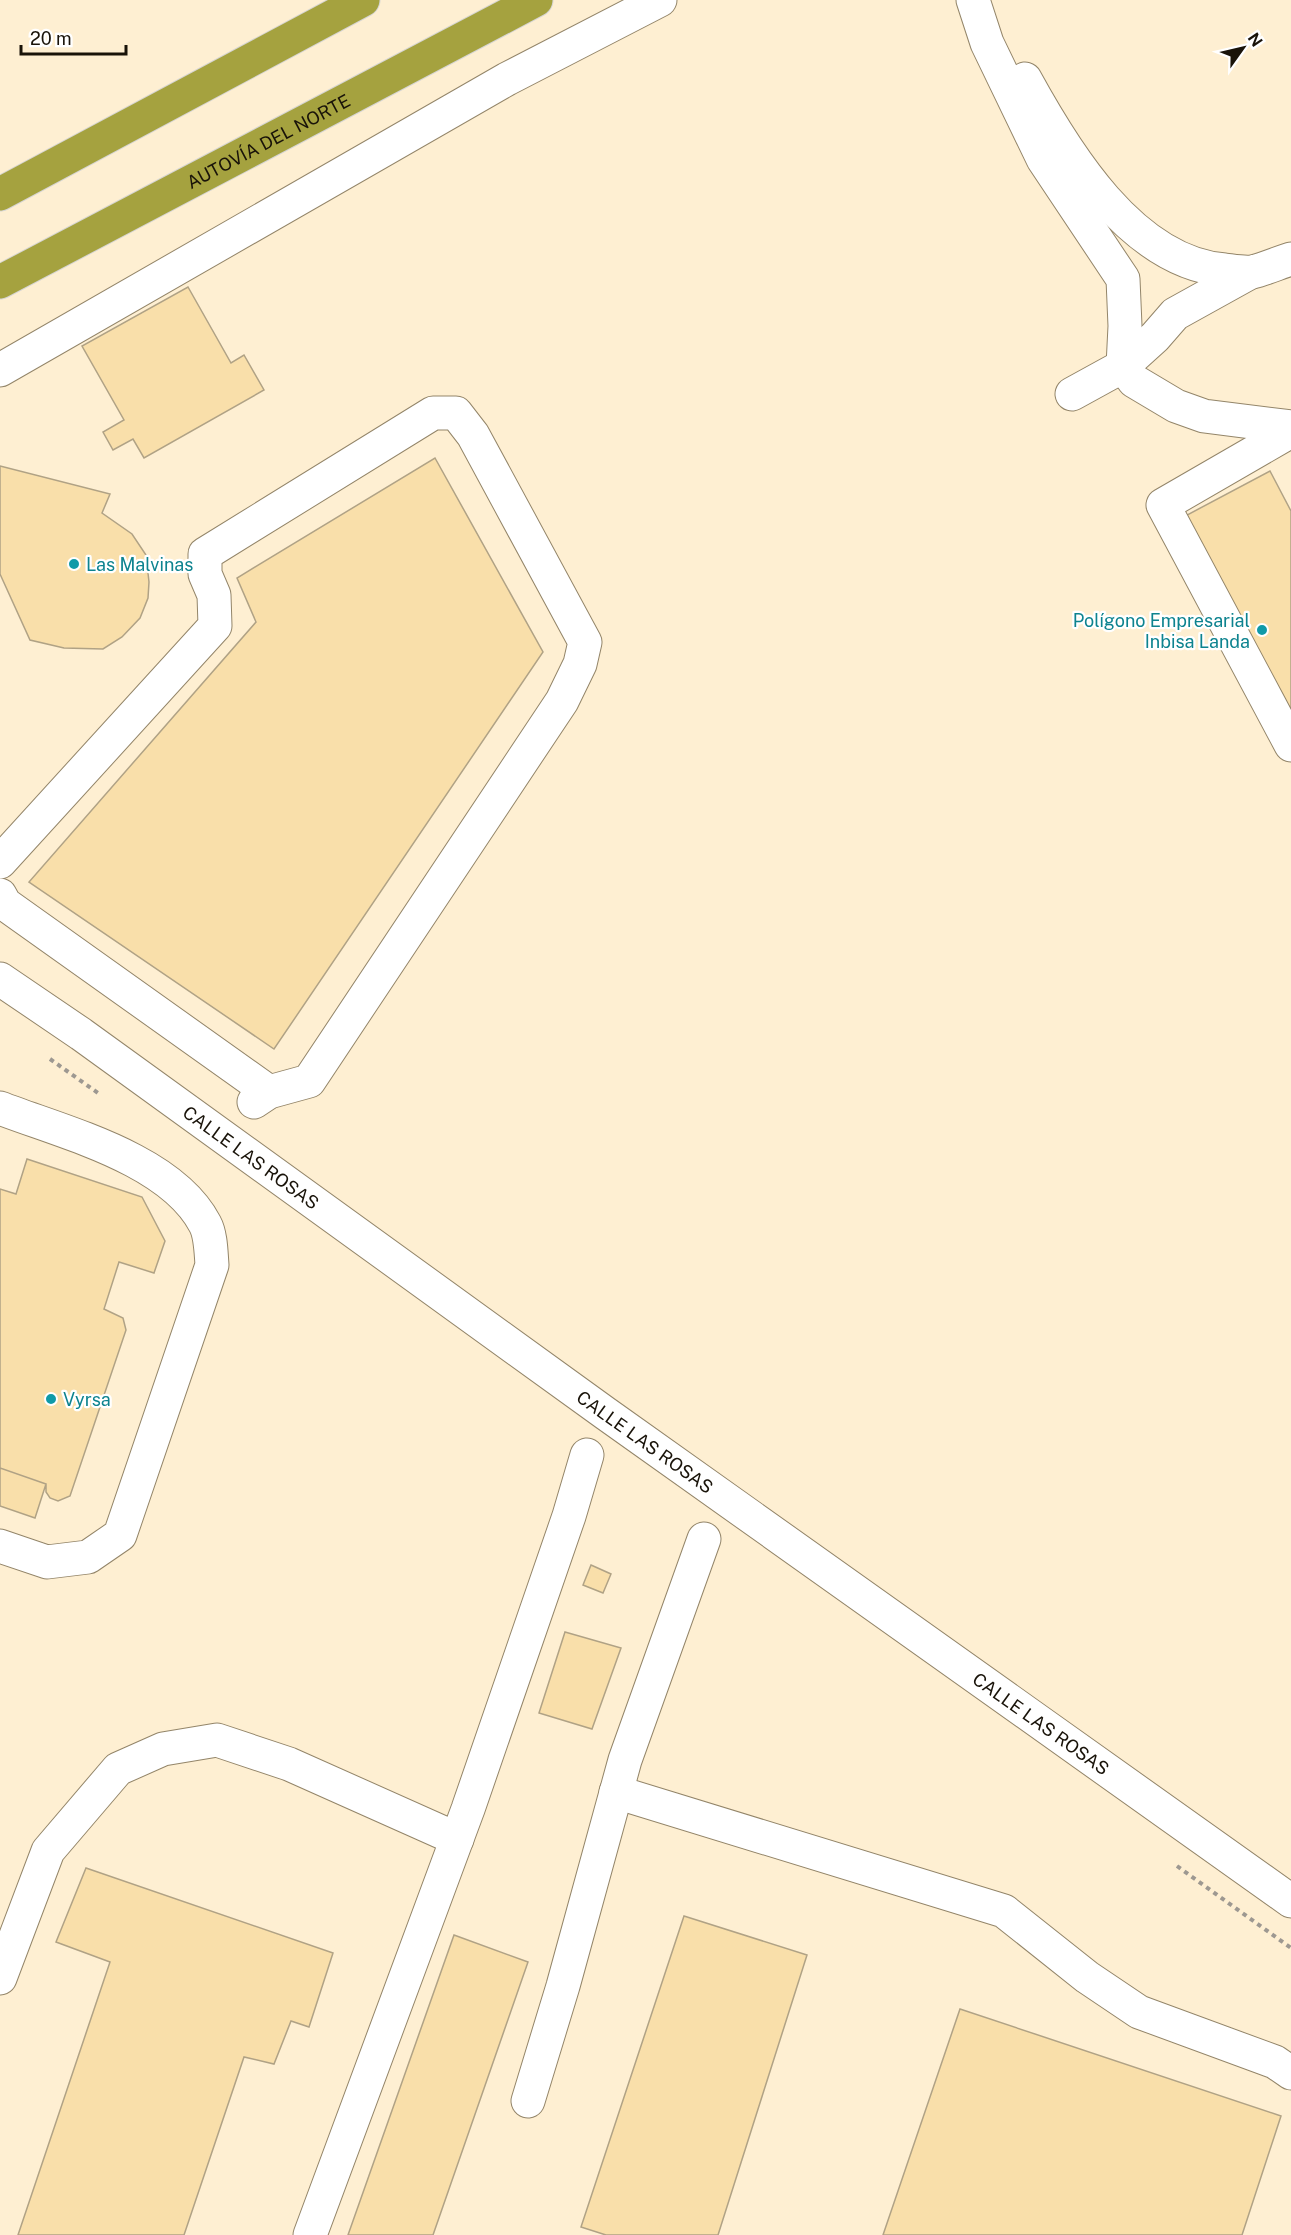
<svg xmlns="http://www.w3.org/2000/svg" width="1291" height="2235" font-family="'Public Sans',sans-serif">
	<rect width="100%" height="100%" fill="#fdfaf4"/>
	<path fill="#feefd2" d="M0,0H1291V2235H0Z"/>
	<path fill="#f9dfaa" stroke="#b0a285" stroke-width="1.5" d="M188,287L231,363L244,355L264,390L144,458L133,439L113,450L103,432L124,420L82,346Z
		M435,458L543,652L274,1049L29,882L256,622L237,578Z
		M0,466L110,494L102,513L132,534L146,555L149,582L148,598L140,618L122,637L103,649L64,648L30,640L0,574Z
		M1270,471L1291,511V738L1174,522Z
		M27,1159L142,1197L165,1241L154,1273L119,1262L104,1309L123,1318L126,1330L70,1496L58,1501L50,1498L46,1492V1484L0,1468V1189L16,1194Z
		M0,1468L46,1484L35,1518L0,1506Z
		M591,1565L611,1574L603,1593L583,1585Z
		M565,1632L621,1648L592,1729L539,1713Z
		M86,1868L333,1953L309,2027L291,2021L274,2064L244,2057L184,2235H18L110,1962L56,1942Z
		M684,1916L807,1955L718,2235H606L581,2227Z
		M454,1935L528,1962L433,2235H348Z
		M960,2009L1281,2116L1242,2235H883Z"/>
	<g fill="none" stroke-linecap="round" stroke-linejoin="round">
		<defs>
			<g id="minor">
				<path d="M973,0L987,43L1043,159L1123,279L1125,326L1123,366L1134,381L1176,406L1204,416L1291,427"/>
				<path d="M1025,79C1065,152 1132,263 1225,270C1233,271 1244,273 1252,272C1265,269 1278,263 1291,259"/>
				<path d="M0,370L507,79L660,0"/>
				<path d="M1072,394L1123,366L1155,337L1175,314L1249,273"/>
				<path d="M1291,431L1163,505L1291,745"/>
				<path d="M0,862L215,626L214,595L205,574V554L433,413H456L473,435L585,642L580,664L562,701L309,1081L269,1092L254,1102"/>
				<path d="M0,895L5,904L269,1092"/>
				<path id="s1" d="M0,979L81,1034L605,1413L1291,1901"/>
				<path d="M0,1108C65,1133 171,1159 205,1224C211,1235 211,1253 212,1265L120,1535L88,1557L47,1562L0,1546"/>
				<path d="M616,1792L1004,1911L1087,1977L1139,2012L1275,2062L1291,2073"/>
				<path d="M0,1978L48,1851L118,1769L163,1749L217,1740L289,1764L457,1839"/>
				<path d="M528,2101L563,1986L625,1760L704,1539"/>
				<path d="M310,2235L468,1809L569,1516L587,1455"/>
			</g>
			<g id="highway">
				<path d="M0,194L363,0"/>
				<path id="s2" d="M0,282L536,0"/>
			</g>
		</defs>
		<use href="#minor" stroke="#938569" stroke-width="35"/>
		<use href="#highway" stroke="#d6d5d3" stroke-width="35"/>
		<path stroke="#9d9891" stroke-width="4" stroke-dasharray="4.5 4.5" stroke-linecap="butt" d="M50,1059L98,1093
			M1177,1866L1291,1948"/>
		<use href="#minor" stroke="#fff" stroke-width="33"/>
		<use href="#highway" stroke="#a5a23f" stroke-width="33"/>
	</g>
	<g fill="#0f9aa8" stroke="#fff" stroke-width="2">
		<circle cx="74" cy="564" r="6"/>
		<circle cx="1262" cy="630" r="6"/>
		<circle cx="51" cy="1399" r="6"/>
	</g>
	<g text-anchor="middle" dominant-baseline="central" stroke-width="4.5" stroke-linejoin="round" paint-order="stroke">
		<g font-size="18" fill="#191309" stroke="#fff">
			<text stroke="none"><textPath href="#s2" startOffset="303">AUTOVÍA DEL NORTE</textPath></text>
			<text stroke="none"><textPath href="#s1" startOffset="308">CALLE LAS ROSAS</textPath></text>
			<text stroke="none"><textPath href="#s1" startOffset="794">CALLE LAS ROSAS</textPath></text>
			<text stroke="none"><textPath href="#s1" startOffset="1280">CALLE LAS ROSAS</textPath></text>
		</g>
		<g font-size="18" fill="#0d838f" stroke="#fff" text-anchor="start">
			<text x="86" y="564">Las Malvinas</text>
			<text x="1250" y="620" text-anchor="end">Polígono Empresarial<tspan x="1250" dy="21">Inbisa Landa</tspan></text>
			<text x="63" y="1399">Vyrsa</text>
		</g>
	</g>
	<g transform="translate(1243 48) rotate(56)" stroke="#ffffff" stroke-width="4.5" paint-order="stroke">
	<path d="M0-4.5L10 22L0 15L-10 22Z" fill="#191309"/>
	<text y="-9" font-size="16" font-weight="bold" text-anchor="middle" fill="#191309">N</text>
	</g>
	<path d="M21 45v9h105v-9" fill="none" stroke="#191309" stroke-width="3"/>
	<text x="30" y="45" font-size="18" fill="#191309" stroke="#ffffff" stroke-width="4.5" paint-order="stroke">20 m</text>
</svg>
